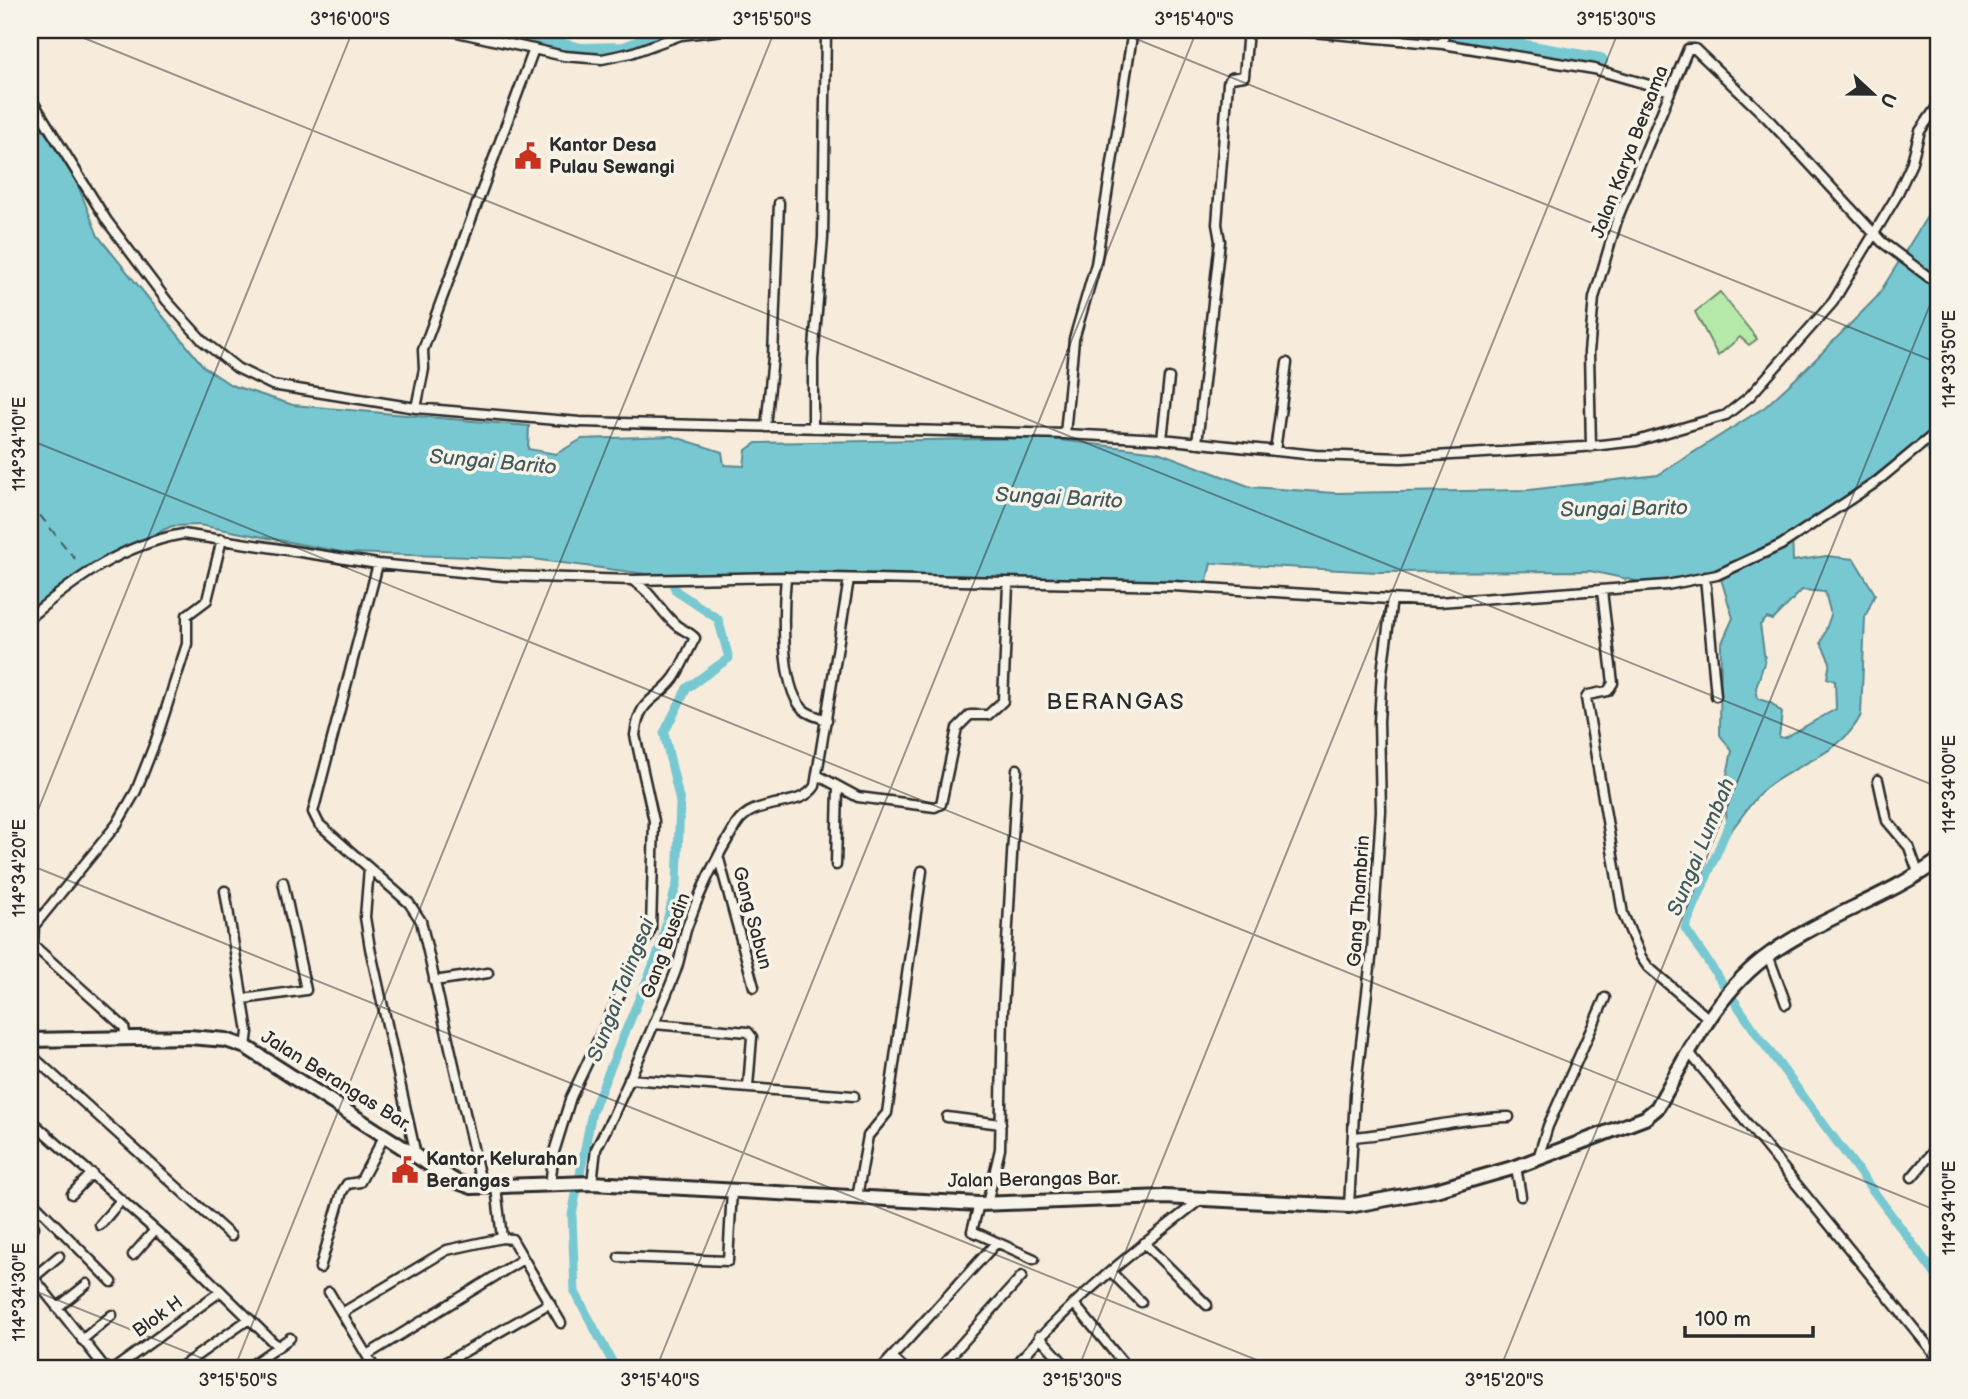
<svg xmlns="http://www.w3.org/2000/svg" width="1968" height="1399" font-family="'Balsamiq Sans',sans-serif">
	<rect width="100%" height="100%" fill="#f7ecdb"/>
	<filter id="ink" filterUnits="userSpaceOnUse"><feTurbulence type="fractalNoise" baseFrequency=".0143" numOctaves="2"/><feDisplacementMap in="SourceGraphic" scale="14" xChannelSelector="R" yChannelSelector="G"/><feConvolveMatrix kernelMatrix="1 2 1 2 8 2 1 2 1" color-interpolation-filters="sRGB"/></filter>
	<g filter="url(#ink)">
		<path fill="#b5e9aa" stroke="#708a6a" stroke-width="2" d="M1720,292L1757,339L1749,345L1740,337L1718,356L1695,312Z"/>
		<path fill="#78c8d2" stroke="#59898f" stroke-width="2" fill-rule="evenodd" d="M30,114L69,163L98,236L204,367L231,385L293,405L529,426L528,449L556,454L582,439L672,436L722,452L724,465L744,466L746,450L756,443L1043,438L1158,452L1251,487L1334,493L1529,490L1658,475L1765,407L1805,370L1877,297L1938,199V426L1828,512L1792,534L1793,561L1826,556L1854,559L1875,594L1865,617L1861,715C1841,755 1800,761 1767,787C1753,798 1741,819 1729,833L1723,794L1732,751L1720,735L1721,645L1733,618L1721,579L1715,572L1646,583L1590,571L1377,572L1211,563L1206,585L1043,579L992,581L975,576L646,574L532,559L347,553L199,525L172,526L92,563L30,613ZM1802,590L1825,592L1831,615L1821,643L1830,662L1827,678L1835,681L1836,709L1784,738L1779,737L1782,713L1771,703L1758,699L1756,688L1765,660L1760,625L1767,618L1773,620Z"/>
		<g fill="none" stroke-linecap="round" stroke-linejoin="round">
			<path stroke="#78c8d2" stroke-width="9" d="M1733,815L1685,928L1759,1037L1938,1278
				M616,1369L575,1292L572,1215L592,1112L659,951L677,883L680,802L664,733L687,688L729,658L718,619L676,591L669,575"/>
			<path stroke="#78c8d2" stroke-width="16" d="M491,30L581,51L624,50L679,30
				M1391,30L1452,35L1600,61
				M1918,427L1938,452"/>
			<path stroke="#425a5d" stroke-width="2" stroke-dasharray="9 7" stroke-linecap="butt" d="M30,503L75,559"/>
			<defs>
				<path id="minor" d="M448,30L564,56L602,59L631,53L681,35L724,30
					M1290,30L1443,44L1594,69L1670,91
					M1443,44L1444,30
					M30,97L107,221L167,301L203,341L237,368L272,385L416,408L580,422L1065,434L1162,439L1315,455L1401,458L1583,447L1637,441L1726,415L1750,396L1833,302L1896,197L1911,165L1920,131L1938,105
					M416,408L424,369L423,350L534,49
					M766,427L773,357L779,203
					M813,428V360L823,238L826,30
					M1065,434L1074,339L1096,264L1133,30
					M1162,439L1169,378
					M1197,443L1220,241L1217,224L1228,83L1231,78L1244,76L1248,30
					M1591,447L1589,352L1594,298L1618,217L1688,49H1695L1767,118L1882,242L1938,284
					M1275,451L1287,363
					M378,564L313,812L319,824L409,903L421,921L482,1187
					M786,577C783,608 780,684 802,708C808,715 819,717 827,720
					M1705,577L1716,696
					M1602,591L1613,683L1608,691L1588,695L1586,698L1623,914L1641,957L1648,967L1708,1018
					M30,617C77,578 121,545 183,534L378,564L504,576L632,580L786,577L1173,586L1439,602L1667,585L1717,575L1781,545L1875,483L1938,431
					M819,776L858,797L935,807L941,804L957,728L970,715H988L1003,701L1008,584
					M1878,780L1887,821L1909,847L1919,875
					M719,859L754,987
					M836,865L838,788
					M369,868L365,917L370,948L416,1155
					M225,891L248,1032L246,1047
					M1768,955L1786,1004
					M434,981L488,973
					M243,999L306,990L283,882
					M654,1024L748,1032L752,1037L748,1087
					M126,1037L124,1027L33,945L34,926L117,824L136,791L156,740L187,644V615L207,600L222,539
					M1688,1051L1938,1358
					M30,1054L231,1236
					M629,1079L854,1096
					M947,1117L1001,1124
					M30,1120L187,1258L278,1347
					M1353,1137C1405,1133 1457,1118 1509,1117
					M1539,1155L1548,1126L1605,998
					M1516,1167L1521,1196
					M1912,1177L1938,1146
					M592,1183L596,1149L613,1116C634,1069 656,1022 675,973C681,958 682,942 687,927C699,893 717,856 736,825C755,795 799,811 815,786L849,579
					M550,1185L554,1152L571,1097L651,929L654,821L635,735C640,696 655,703 674,678C682,666 688,651 695,638C690,632 682,630 676,625C660,611 651,591 632,580
					M496,1187L502,1238L512,1239L561,1323
					M72,1194L92,1173
					M857,1197L868,1136L887,1113L922,871
					M30,1199L112,1282
					M979,1204L972,1231L1034,1259
					M987,1204L1000,1149L1003,1011L1017,769
					M1349,1206L1355,1095L1372,950L1381,811L1379,721L1382,672L1392,599
					M100,1225L121,1200
					M30,1230L34,1227
					M1144,1243L1207,1305
					M133,1255L155,1230
					M619,1257L728,1261L732,1190
					M320,1268L342,1192L347,1184L360,1182L385,1135
					M1111,1272L1141,1302
					M30,1273L106,1369
					M33,1278L59,1256
					M329,1292L375,1369
					M1075,1305L1128,1369
					M57,1308L87,1284
					M342,1313L447,1250L502,1238
					M1039,1336L1069,1369
					M82,1340L112,1315
					M367,1355L523,1259
					M892,1358L905,1369
					M114,1369L221,1291
					M178,1369L249,1319
					M246,1369L290,1338
					M434,1369L550,1303
					M881,1369L996,1243
					M939,1369L1022,1276
					M1013,1369C1065,1304 1134,1251 1200,1200"/>
				<path id="primary" d="M30,1040L189,1037L226,1040L246,1047L455,1181L472,1187L592,1183L979,1204L1164,1197L1349,1206L1436,1190L1516,1167L1645,1118L1657,1108C1689,1053 1716,992 1770,954C1822,917 1886,898 1938,861"/>
			</defs>
			<use href="#minor" stroke="#2b2b2b" stroke-width="13"/>
			<use href="#primary" stroke="#2b2b2b" stroke-width="18"/>
			<use href="#minor" stroke="#f7f3e8" stroke-width="8"/>
			<use href="#primary" stroke="#f7f3e8" stroke-width="12"/>
		</g>
	</g>
	<path fill="none" stroke="#2b2b2b" stroke-width="2" stroke-opacity="0.45" d="M64,30L1938,787M1114,30L1938,363M30,440L1938,1211M30,830L353,30M30,865L1279,1369M30,1289L229,1369M234,1369L775,30M656,1369L1197,30M1078,1369L1619,30M1500,1369L1938,285M1922,1369L1938,1330"/>
	<defs>
		<symbol id="civic-bare" viewBox="-9 -9 18 18"><path d="M-.6-6.5H3V-4.5H.6V-3L4-1V1h2V6H-6V1h2V-1L-.6-3ZM-1.2 2.5V6h2.4V2.5Z" fill="#c8321e" stroke="#f7f3e8" stroke-width="2.5" paint-order="stroke"/></symbol>
	</defs>
	<g fill-rule="evenodd">
		<use href="#civic-bare" x="509" y="137" width="38" height="38"/>
		<use href="#civic-bare" x="386" y="1151" width="38" height="38"/>
	</g>
	<g text-anchor="middle" dominant-baseline="central" stroke-width="7" stroke-linejoin="round" paint-order="stroke">
		<g font-size="19" font-weight="bold" fill="#2b2b2b" stroke="#f7f3e8" text-anchor="start">
			<text x="549" y="145">Kantor Desa<tspan x="549" dy="22">Pulau Sewangi</tspan></text>
			<text x="426" y="1159">Kantor Kelurahan<tspan x="426" dy="22">Berangas</tspan></text>
		</g>
		<g font-size="19" fill="#2b2b2b" stroke="#f7f3e8">
			<text transform="translate(1630 152) rotate(-69)">Jalan Karya Bersama</text>
			<text transform="translate(1359 901) rotate(-86)">Gang Thambrin</text>
			<text transform="translate(752 918) rotate(75)">Gang Sabun</text>
			<text transform="translate(666 946) rotate(-70)">Gang Busdin</text>
			<text transform="translate(336 1081) rotate(32)">Jalan Berangas Bar.</text>
			<text transform="translate(1034 1180) rotate(-1)">Jalan Berangas Bar.</text>
			<text transform="translate(158 1317) rotate(-36)">Blok H</text>
		</g>
		<g font-size="21" font-style="italic" fill="#425a5d" stroke="#f7f3e8">
			<text transform="translate(493 462) rotate(5)">Sungai Barito</text>
			<text transform="translate(1059 498) rotate(3)">Sungai Barito</text>
			<text transform="translate(1624 509) rotate(-1)">Sungai Barito</text>
			<text transform="translate(1701 847) rotate(-68)">Sungai Lumbah</text>
			<text transform="translate(621 990) rotate(-69)">Sungai Talingsai</text>
		</g>
		<g font-size="23" letter-spacing="2" fill="#2b2b2b" stroke="#f7f3e8">
			<text x="1116" y="702">BERANGAS</text>
		</g>
	</g>
	<rect width="1968" height="1399" fill="none" stroke="#f7f3e8" stroke-width="77"/>
	<g transform="translate(1873 94) rotate(112)" stroke="#f7f3e8" stroke-width="5" paint-order="stroke">
	<path d="M0-5L12 26L0 18L-12 26Z" fill="#2b2b2b"/>
	<text y="-10" font-size="19" font-weight="bold" text-anchor="middle" fill="#2b2b2b">U</text>
	</g>
	<path d="M1685 1326v10h128v-10" fill="none" stroke="#2b2b2b" stroke-width="3.5"/>
	<text x="1695" y="1326" font-size="21" fill="#2b2b2b" stroke="#f7f3e8" stroke-width="5" paint-order="stroke">100 m</text>
	<rect x="38" y="38" width="1892" height="1322" fill="none" stroke="#2b2b2b" stroke-width="2.5"/>
	<g font-size="18" text-anchor="middle" fill="#2b2b2b">
		<text x="350" y="25">3°16'00"S</text>
		<text x="772" y="25">3°15'50"S</text>
		<text x="1194" y="25">3°15'40"S</text>
		<text x="1616" y="25">3°15'30"S</text>
		<text transform="translate(1949 359) rotate(-90)" y="6">114°33'50"E</text>
		<text transform="translate(19 444) rotate(-90)" y="6">114°34'10"E</text>
		<text transform="translate(1949 784) rotate(-90)" y="6">114°34'00"E</text>
		<text transform="translate(19 868) rotate(-90)" y="6">114°34'20"E</text>
		<text transform="translate(1949 1208) rotate(-90)" y="6">114°34'10"E</text>
		<text transform="translate(19 1292) rotate(-90)" y="6">114°34'30"E</text>
		<text x="238" y="1386">3°15'50"S</text>
		<text x="660" y="1386">3°15'40"S</text>
		<text x="1082" y="1386">3°15'30"S</text>
		<text x="1504" y="1386">3°15'20"S</text>
	</g>
</svg>
